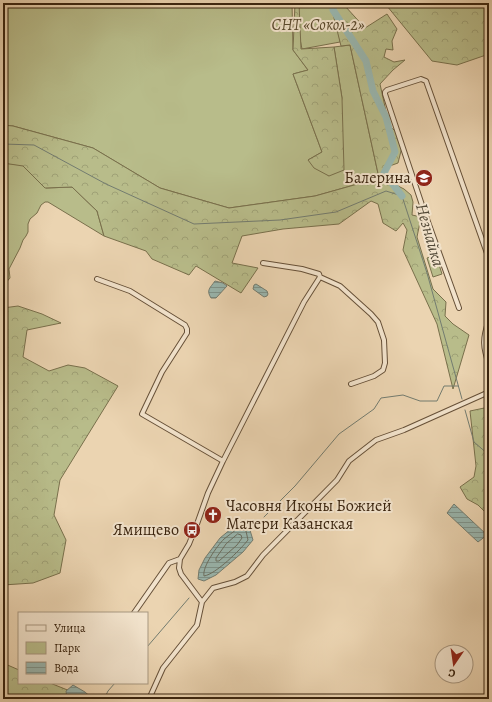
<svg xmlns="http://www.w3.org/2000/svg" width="492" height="702" font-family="Alegreya,serif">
	<defs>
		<pattern id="forest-crowns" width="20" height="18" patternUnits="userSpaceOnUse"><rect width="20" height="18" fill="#b8bc8a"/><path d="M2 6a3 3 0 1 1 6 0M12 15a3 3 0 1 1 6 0" fill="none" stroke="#9fa176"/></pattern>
		<pattern id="water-rules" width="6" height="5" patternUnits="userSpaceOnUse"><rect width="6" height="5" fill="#99b7b0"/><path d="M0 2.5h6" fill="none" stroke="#7e958e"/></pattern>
	</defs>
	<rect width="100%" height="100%" fill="#ebd4b1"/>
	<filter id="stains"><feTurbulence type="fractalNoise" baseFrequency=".005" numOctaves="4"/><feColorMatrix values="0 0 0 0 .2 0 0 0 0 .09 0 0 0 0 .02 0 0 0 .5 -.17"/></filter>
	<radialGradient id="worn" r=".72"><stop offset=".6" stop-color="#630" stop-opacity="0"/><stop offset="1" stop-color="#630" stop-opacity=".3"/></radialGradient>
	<path fill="#b8bc8a" stroke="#79704c" d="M3,3H292L293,50L308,70L293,74L322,152L308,160L329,176L342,98L334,47L350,45L379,178L315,196L229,208L160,188L93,148L13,126L3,125Z
		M298,3H335L340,42L302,49L298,29Z
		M3,163L23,165L46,188L72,187L97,211L104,236L48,202H45L41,205L37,213L30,219L28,224V232L26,236L23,240L20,248L9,269L10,278L3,286Z
		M436,255L442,274L433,277L427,258Z"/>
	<path fill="url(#forest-crowns)" stroke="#79704c" d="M295,3H299L301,49L334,47L342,98L344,170L329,176L314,168L308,160L322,152L293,74L308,70L293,50Z
		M332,3H347L345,6L365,28L387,14L397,29L392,41L393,50L386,49L384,57L394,62L405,60L393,70L380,84L389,125L398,134L402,147L398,163L384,168L396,185L404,189L411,195L413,202L412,215L421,217L417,237L433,289L446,302L445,316L453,324L469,335L453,389L437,324L403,250L407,230L403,223L396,231L383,223L378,204L371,201L339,224L283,229L242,236L232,263L258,268L241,293L196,266L189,275L152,259L146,251L104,236L97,211L72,187L45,188L23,166L3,163V125L13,126L93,148L160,188L229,208L315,196L379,178L350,45L341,46L333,14Z
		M380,3H489V54L457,65L432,61L387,6Z
		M18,306L42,314L61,323L27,330L23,357L49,371L68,365L85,368L118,386L60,480L54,515L66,540L60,573L33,583L3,585V308Z
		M489,407V450L488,458L489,459V516L478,505L467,499L460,487L474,477L476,466L470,411Z
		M3,663L19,670V683H50L90,699H3Z"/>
	<path fill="url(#water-rules)" stroke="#737c70" d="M215,281L223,283L227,286L216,298H211C206,290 210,288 215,281Z
		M256,284L267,291L268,294L267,296L264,297L253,289L254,285Z
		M454,504L487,535L478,542L447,513Z
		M237,524L249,527L253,540L243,552L216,575L204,581L198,579L199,570L205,558L220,538Z
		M73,685L85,692L93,699H67L66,691Z"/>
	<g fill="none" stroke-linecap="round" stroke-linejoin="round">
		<path stroke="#6a6e60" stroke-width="1" d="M239,528L246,531L248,540C240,550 216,574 204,576C202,567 217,546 224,539C228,536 233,532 237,529Z
			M238,534L241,535L242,538L237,545L219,561H216V558L226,544Z"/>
		<path stroke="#737c70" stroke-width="1" d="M3,144L34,145L106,184L194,224L280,220L336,212L386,191L402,196L427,273L462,399
			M465,410L474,442L489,455
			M264,517L295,486L339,434L374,409L381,398L403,395L420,401H437L444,386H458
			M147,647L189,598
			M104,699L108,691L115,683"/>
		<path stroke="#99b7b0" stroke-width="7" d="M334,3L333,10L366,61L373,91L386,117L395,152L384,173L402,196"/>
		<defs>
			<path id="minor" d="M263,263L302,269L319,274L320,277L340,286L371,314L378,322L384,340L385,363L383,370L374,376L351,384
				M97,279L130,291L185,325L187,329V333L162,372L142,414L223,461
				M459,308L423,208L385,94V92L387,90L421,79L426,81L489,259
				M489,320C482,339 483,347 489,365
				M202,602L181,574L179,568L180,559L189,544L197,524L208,493L223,461L304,302L320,277
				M134,613L169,563L180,559
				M149,699L163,668L197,625L202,602L213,588L235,582L247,576L263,555L337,480L349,461L376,440L404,430L489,392"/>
		</defs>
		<use href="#minor" stroke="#665038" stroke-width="6"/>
		<use href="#minor" stroke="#f2e3cc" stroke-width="4"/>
	</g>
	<defs>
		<symbol id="school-disc" viewBox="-11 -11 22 22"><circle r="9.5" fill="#8f2418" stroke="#f2e3cc"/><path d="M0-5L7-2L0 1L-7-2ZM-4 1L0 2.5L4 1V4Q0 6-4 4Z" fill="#fff"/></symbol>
		<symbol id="church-disc" viewBox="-11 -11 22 22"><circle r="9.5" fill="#8f2418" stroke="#f2e3cc"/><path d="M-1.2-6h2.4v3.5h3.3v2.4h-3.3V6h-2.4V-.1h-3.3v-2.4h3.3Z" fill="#fff"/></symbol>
		<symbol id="bus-disc" viewBox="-11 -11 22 22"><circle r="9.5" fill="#8f2418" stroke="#f2e3cc"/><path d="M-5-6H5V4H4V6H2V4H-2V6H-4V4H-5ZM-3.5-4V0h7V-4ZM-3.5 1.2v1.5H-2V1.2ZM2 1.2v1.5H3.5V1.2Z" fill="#fff"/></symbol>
	</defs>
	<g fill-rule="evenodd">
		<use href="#school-disc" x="414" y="168" width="20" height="20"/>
		<use href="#church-disc" x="203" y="505" width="20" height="20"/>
		<use href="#bus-disc" x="182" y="520" width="20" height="20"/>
	</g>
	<g text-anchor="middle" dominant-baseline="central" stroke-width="4" stroke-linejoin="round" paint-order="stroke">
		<g font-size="16" font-style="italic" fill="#5a4a2e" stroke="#f2e3cc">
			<text x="318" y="25">СНТ «Сокол-2»</text>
		</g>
		<g font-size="16" fill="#3a240f" stroke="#f2e3cc" text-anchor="end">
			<text x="411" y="178">Балерина</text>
			<text x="226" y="506" text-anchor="start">Часовня Иконы Божией<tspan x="226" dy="18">Матери Казанская</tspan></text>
			<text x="179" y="530">Ямищево</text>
		</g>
		<g font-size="17" font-style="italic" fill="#524937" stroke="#f2e3cc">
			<text transform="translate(430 235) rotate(74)">Незнайка</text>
		</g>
	</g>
	<rect width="492" height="702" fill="none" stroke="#ebd4b1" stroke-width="16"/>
	<rect x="4" y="4" width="484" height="694" fill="none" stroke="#3a240f" stroke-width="2"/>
	<rect x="8" y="8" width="476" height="686" fill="none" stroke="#3a240f"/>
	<rect x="18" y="612" width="130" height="72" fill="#f2e3cc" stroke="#a89780"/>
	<rect x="26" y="625" width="20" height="6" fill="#f2e3cc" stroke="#a89780"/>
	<text x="54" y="632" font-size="12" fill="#3a240f">Улица</text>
	<rect x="26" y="642" width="20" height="12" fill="#b8bc8a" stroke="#a89780"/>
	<text x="54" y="652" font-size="12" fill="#3a240f">Парк</text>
	<rect x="26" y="662" width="20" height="12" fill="url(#water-rules)" stroke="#a89780"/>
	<text x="54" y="672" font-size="12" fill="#3a240f">Вода</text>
	<g transform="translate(454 664) rotate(193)"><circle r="19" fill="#f2e3cc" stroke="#a89780"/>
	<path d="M0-3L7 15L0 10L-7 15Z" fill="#8f2418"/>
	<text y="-6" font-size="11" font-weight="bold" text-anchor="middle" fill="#3a240f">С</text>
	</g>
	<rect width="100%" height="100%" filter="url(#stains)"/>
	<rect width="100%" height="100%" fill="url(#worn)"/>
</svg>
